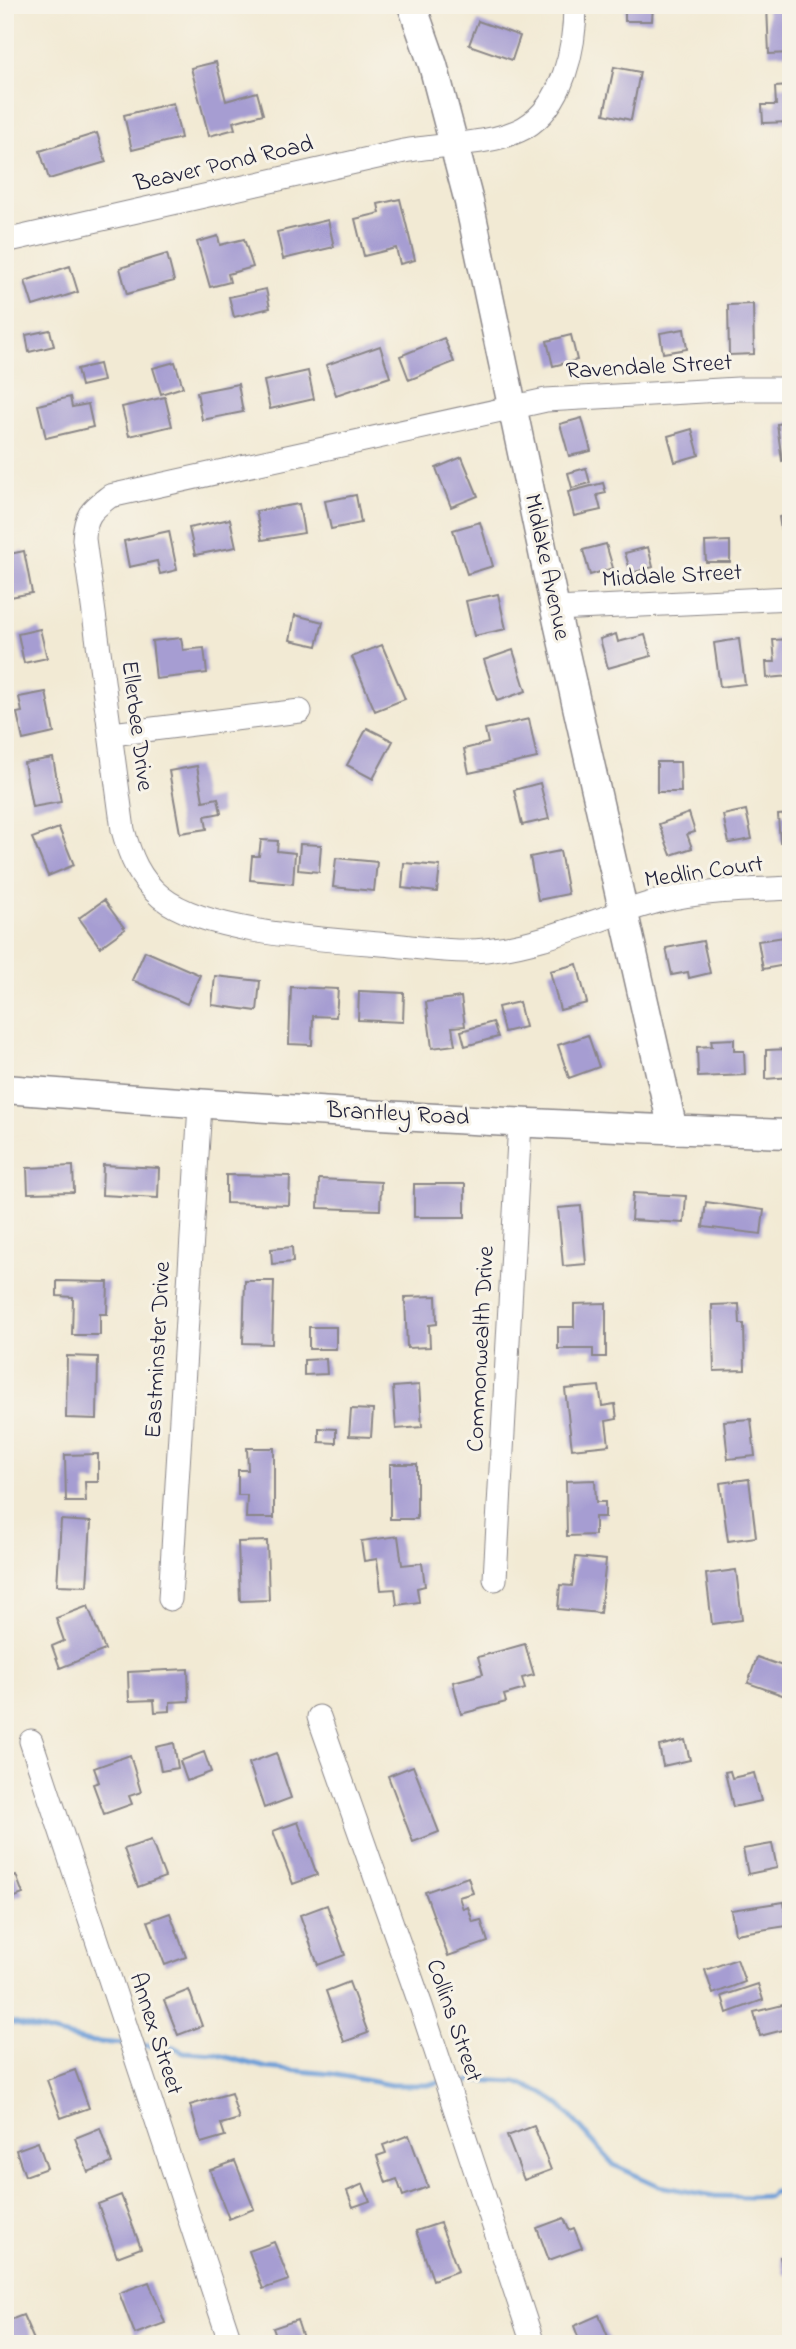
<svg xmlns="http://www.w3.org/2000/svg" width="796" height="2349" font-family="'Indie Flower',sans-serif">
	<rect width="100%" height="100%" fill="#f7f3e8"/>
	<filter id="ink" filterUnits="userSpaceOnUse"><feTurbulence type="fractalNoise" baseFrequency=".0143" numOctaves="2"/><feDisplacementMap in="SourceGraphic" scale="14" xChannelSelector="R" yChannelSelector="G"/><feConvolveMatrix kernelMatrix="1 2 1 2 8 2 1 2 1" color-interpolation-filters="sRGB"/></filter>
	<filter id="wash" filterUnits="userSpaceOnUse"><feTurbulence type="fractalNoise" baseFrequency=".00686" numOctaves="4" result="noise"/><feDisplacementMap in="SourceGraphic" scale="28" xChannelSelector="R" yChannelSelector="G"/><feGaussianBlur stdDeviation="1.57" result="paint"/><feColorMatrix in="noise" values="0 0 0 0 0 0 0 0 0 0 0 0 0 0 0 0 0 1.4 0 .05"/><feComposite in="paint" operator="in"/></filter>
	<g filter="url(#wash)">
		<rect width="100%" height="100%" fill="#f2ead4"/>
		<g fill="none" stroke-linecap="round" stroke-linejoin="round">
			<path stroke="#6d9ed7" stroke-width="5" d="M5,2021L85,2041L125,2044
				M138,2045L176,2048L184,2052L215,2054L267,2068L332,2074L391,2085H428L439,2082
				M453,2081L467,2082L473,2080L516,2082L543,2093L561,2106L614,2165L659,2186L714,2196L751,2197L769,2196L773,2192L791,2193"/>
		</g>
		<g id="blocks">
			<path fill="#a69dd2" d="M625,5H653L652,21H625Z
				M791,5V53L769,54L767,6Z
				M478,21L520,36L512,60L469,45Z
				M216,62L226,101L257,92L263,114L233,122L235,129L209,136L191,68Z
				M614,67L640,72L631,120L604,114Z
				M791,86V122L763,123L762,105H776L775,87Z
				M173,103L181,138L132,150L124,115Z
				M97,133L106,162L49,179L40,151Z
				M400,199L415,260L400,264L396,248L364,256L355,219L380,213L378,204Z
				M328,220L334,247L283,259L277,232Z
				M218,236L220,245L244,239L253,267L228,274L230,282L210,287L197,242Z
				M167,254L174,281L127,294L120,268Z
				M70,266L78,292L33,306L25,281Z
				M266,289L270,308L234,317L229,297Z
				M753,304L754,354L729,355L728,305Z
				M684,329L687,349L663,353L660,333Z
				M50,330L54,346L29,352L26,335Z
				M571,335L577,360L553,366L547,341Z
				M444,338L454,362L409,380L400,356Z
				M380,346L390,377L336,395L326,365Z
				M175,362L183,387L161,394L153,368Z
				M99,364L103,381L81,386L77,369Z
				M308,371L314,399L270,409L264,381Z
				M238,384L243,412L202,420L197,392Z
				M70,397L72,407L88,404L93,427L46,438L38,405Z
				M165,397L172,426L129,436L122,407Z
				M582,418L591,451L569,456L560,424Z
				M791,422V459L782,461L777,424Z
				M692,429L699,455L675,462L668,436Z
				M462,457L478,496L451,507L436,468Z
				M586,468L590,483L572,488L568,473Z
				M603,483L606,493L597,495L601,510L574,516L568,492Z
				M356,495L361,523L331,529L325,501Z
				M299,504L304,533L262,540L256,511Z
				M791,515V563L786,564L779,517Z
				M230,519L236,547L195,555L189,528Z
				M480,522L493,566L467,574L453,530Z
				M169,531L177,570L160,574L157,561L129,567L124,541Z
				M730,541V562H706L705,542Z
				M606,544L613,568L590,575L583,550Z
				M648,547L653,567L631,573L625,553Z
				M24,551L32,593L5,598V555Z
				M498,594L506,629L474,636L466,601Z
				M295,615L323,622L317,646L290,640Z
				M40,629L47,658L24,663L18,634Z
				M616,634L618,642L645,635L651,656L608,668L600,639Z
				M181,638L183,650L204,648L207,673L156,679L152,641Z
				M739,639L745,684L720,687L714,643Z
				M791,639V676L767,678L766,662H775L773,640Z
				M382,645L405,699L375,711L352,657Z
				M513,650L526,691L497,701L484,660Z
				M46,692L54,733L23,740L17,713L22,712L19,697Z
				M529,719L537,758L469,773L464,749L488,743L485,729Z
				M367,728L393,741L373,779L347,765Z
				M53,758L61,802L32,807L24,763Z
				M657,762H680L681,792H657Z
				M197,766L203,801L218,798L221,813L205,816L207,829L180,833L169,771Z
				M540,783L549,819L522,825L514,790Z
				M746,810L752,839L729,843L723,815Z
				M689,813L695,832L687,834L692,848L671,855L659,824Z
				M791,814V841L780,842L778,815Z
				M59,828L74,865L48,876L32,838Z
				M261,840L278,841L277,851L295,853L293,884L250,880L252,856H259Z
				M300,844L321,845L319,872L298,870Z
				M560,851L568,894L538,900L530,857Z
				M336,858L377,862L374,891L333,887Z
				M404,863L440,866L437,892L402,888Z
				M104,900L125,929L100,947L79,918Z
				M791,936V964L763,969L758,941Z
				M703,941L710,973L689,978L688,972L672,975L666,948Z
				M145,951L200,975L187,1004L132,980Z
				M577,964L587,1003L560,1010L550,971Z
				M215,976L260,981L257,1011L212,1005Z
				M291,987L338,989L336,1017L313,1016L312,1045L289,1044Z
				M359,991L404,993L403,1022L358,1020Z
				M461,997L465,1026L452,1027L455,1045L432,1048L426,1002Z
				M519,1002L525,1027L504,1032L498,1007Z
				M493,1022L498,1037L465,1046L461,1031Z
				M588,1035L599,1067L569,1078L558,1045Z
				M734,1039V1051H744L745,1075L698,1077L697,1047L712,1046L711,1040Z
				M791,1049V1077L766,1079V1050Z
				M103,1165L159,1168L158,1198L102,1195Z
				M73,1166L74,1192L28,1193L27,1168Z
				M226,1175L290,1176L289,1205L226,1203Z
				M319,1179L381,1182L380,1210L318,1208Z
				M414,1184H465V1217H414Z
				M633,1193L686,1196L684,1223L631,1220Z
				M706,1202L764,1210L761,1234L703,1227Z
				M581,1206L586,1264L563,1266L558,1208Z
				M292,1247L293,1262L272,1264L271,1249Z
				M57,1281L108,1282L107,1314H100V1335H72L73,1297L57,1296Z
				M245,1281H274L272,1344L243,1343Z
				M436,1296L437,1324L429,1325L430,1347L407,1348L405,1297Z
				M606,1303V1357H593V1349H558V1327H574V1304Z
				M739,1304L740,1324H744L745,1370L714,1371L712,1305Z
				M309,1327H336V1349H309Z
				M67,1356L98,1357L97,1419L66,1418Z
				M326,1359L327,1374L304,1375V1360Z
				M419,1385L422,1427L396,1429L393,1387Z
				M599,1386L602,1406L615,1404L617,1419L606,1421L609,1445L572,1449L565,1389Z
				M351,1409L373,1410L371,1437L349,1436Z
				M751,1419L755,1456L728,1459L724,1421Z
				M319,1428L336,1429V1443L319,1442Z
				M247,1448H274V1518H246L247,1495H238V1470H248Z
				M98,1454V1482H85L86,1502H66L65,1455Z
				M390,1464H417V1519H390Z
				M749,1479L756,1537L728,1541L720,1483Z
				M595,1480L596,1502H605V1517H595V1535L567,1536L566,1481Z
				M61,1520L91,1522L87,1586L57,1585Z
				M398,1536L402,1565L422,1563L425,1586L417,1588L419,1602L397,1605L395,1589L381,1590L377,1559L364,1561L361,1541Z
				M267,1541L269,1600L240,1601L238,1542Z
				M576,1557L606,1560L600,1613L558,1609L560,1585L572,1586Z
				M736,1570L742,1620L712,1624L706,1574Z
				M88,1606L105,1650L60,1668L52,1646L64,1641L56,1618Z
				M525,1644L534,1675L522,1678L525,1689L504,1695L506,1702L461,1714L453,1682L483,1674L478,1657Z
				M757,1657L791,1669V1698L748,1683Z
				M188,1669L189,1701L170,1702V1711L155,1712L154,1700L129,1701L128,1672Z
				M685,1740L690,1760L663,1766L659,1746Z
				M174,1743L178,1768L161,1771L156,1747Z
				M204,1752L211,1772L187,1781L180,1761Z
				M276,1753L291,1798L264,1808L249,1763Z
				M130,1755L141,1792L129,1796L132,1804L104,1814L93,1784L99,1782L94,1768Z
				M413,1766L439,1832L413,1842L388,1776Z
				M730,1771L732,1778L754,1773L761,1801L733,1807L725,1772Z
				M298,1822L317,1875L293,1884L273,1831Z
				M151,1840L165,1877L138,1887L124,1849Z
				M772,1844L777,1868L748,1874L743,1849Z
				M16,1875L23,1894L5,1901V1879Z
				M468,1877L473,1893L459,1897L463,1909L468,1907L473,1922L481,1920L488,1942L448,1956L425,1892Z
				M784,1902L787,1926L735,1934L731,1910Z
				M327,1905L345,1955L318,1965L300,1915Z
				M170,1913L186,1957L165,1965L148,1921Z
				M737,1959L745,1982L713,1994L705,1970Z
				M349,1982L368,2033L344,2042L326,1991Z
				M758,1984L763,2000L727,2013L722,1996Z
				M189,1990L202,2026L178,2035L164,2000Z
				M791,2003V2028L760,2036L754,2012Z
				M75,2070L89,2108L61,2118L47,2080Z
				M231,2093L239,2119L221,2124L225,2136L201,2143L190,2105Z
				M534,2126L551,2170L524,2180L507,2136Z
				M100,2128L112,2163L88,2172L75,2138Z
				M409,2135L428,2187L403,2196L397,2179L386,2183L377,2156L386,2153L383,2145Z
				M38,2142L47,2168L25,2176L16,2150Z
				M235,2161L254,2209L229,2219L210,2170Z
				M363,2184L370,2201L353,2207L347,2191Z
				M121,2195L141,2248L117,2257L98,2204Z
				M564,2218L569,2230L574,2228L582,2248L549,2260L537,2228Z
				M440,2223L458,2271L433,2280L416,2231Z
				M274,2242L289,2280L263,2289L249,2251Z
				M791,2255V2274L784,2275L780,2257Z
				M149,2282L165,2323L135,2334L119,2293Z
				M23,2315L34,2340L25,2344H9L5,2335V2322Z
				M599,2315L611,2344H581L574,2326Z
				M297,2320L305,2344H279L273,2328Z"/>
		</g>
	</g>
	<g filter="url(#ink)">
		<use href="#blocks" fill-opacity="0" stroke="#8a8688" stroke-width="2"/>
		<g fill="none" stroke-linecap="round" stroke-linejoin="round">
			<defs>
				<path id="minor" d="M5,241C138,211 271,180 404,151C440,144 493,145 524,128C564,105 575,47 575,5
					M791,389H738L546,400L110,496C92,510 85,514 84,539L123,830C130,856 139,879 161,897C206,934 333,940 392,945C423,948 455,953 486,950C546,944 602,916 659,901C701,891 748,890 791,888
					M555,609L791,598
					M112,734L300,711
					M495,1579L520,1122
					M170,1599L200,1105
					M319,1717L421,2006L533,2344
					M31,1741L231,2344"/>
				<path id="tertiary" d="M412,5L433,65L469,202L555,609L673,1130
					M5,1089C267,1110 529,1125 791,1134"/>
			</defs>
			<use href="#minor" stroke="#8a8688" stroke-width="25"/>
			<use href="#tertiary" stroke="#8a8688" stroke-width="31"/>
			<use href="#minor" stroke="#fff" stroke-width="23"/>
			<use href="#tertiary" stroke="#fff" stroke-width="28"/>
		</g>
	</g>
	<g text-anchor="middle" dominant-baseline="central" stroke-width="6" stroke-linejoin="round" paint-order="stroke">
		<g font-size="24" fill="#22223b" stroke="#f7f3e8">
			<text transform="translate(224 165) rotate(-13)">Beaver Pond Road</text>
			<text transform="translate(649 368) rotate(-3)">Ravendale Street</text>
			<text transform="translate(546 567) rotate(78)">Midlake Avenue</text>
			<text transform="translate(672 577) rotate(-3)">Middale Street</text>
			<text transform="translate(136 726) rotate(83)">Ellerbee Drive</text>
			<text transform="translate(704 873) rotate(-8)">Medlin Court</text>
			<text transform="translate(398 1115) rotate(3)">Brantley Road</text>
			<text transform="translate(482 1349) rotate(-87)">Commonwealth Drive</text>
			<text transform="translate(159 1350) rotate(-87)">Eastminster Drive</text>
			<text transform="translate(453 2021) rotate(71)">Collins Street</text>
			<text transform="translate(155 2034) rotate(72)">Annex Street</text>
		</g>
	</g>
	<rect width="796" height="2349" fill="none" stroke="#f7f3e8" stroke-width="28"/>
</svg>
